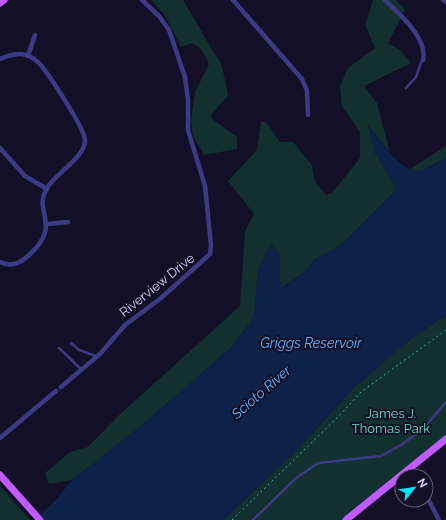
<svg xmlns="http://www.w3.org/2000/svg" width="446" height="520" font-family="Raleway,sans-serif">
	<rect width="100%" height="100%" fill="#130f26"/>
	<path fill="#12302f" d="M152,0H183L222,66L228,95L212,114L211,118L237,137V149L204,155L193,136L191,122L195,92L209,64L201,49L192,43L181,47L165,16Z
		M373,0H396L405,10L388,43L401,51L411,63L364,86L377,103L390,153L368,125L375,153L397,189L340,246L314,260L305,272L280,289L279,255L271,244L258,270L254,317L232,347L140,427L72,480L49,484L45,473L70,452L88,447L117,417L240,306L245,231L254,214L228,181L257,150L261,122H266L280,142H293L312,165L315,182L326,195L332,193L360,158V132L342,106L340,86L348,68L375,48L365,25Z
		M446,146V158L420,172L409,170Z
		M446,315V439L346,520H223L298,449L354,387L412,338Z
		M0,486L30,520H0Z"/>
	<path fill="#0c2248" d="M368,124C378,138 399,171 418,171C426,172 439,162 446,158V315L412,338L354,387L298,449L223,520H34L56,500L72,480L140,427L232,347L254,317L258,270L271,244L279,255L281,289L305,272L314,260L340,246L397,189L375,153Z"/>
	<g fill="none" stroke-linecap="round" stroke-linejoin="round">
		<path stroke="#2fb8b0" stroke-width="1" stroke-dasharray="2 3" stroke-linecap="butt" d="M232,520L339,416L361,392L446,330"/>
		<path stroke="#3d3a85" stroke-width="2.5" d="M406,88L416,77L422,60
			M71,343L79,350L96,356
			M59,348L81,369
			M253,520L296,478L318,463L381,456L401,445L424,428L446,402"/>
		<path stroke="#3d3a85" stroke-width="4.5" d="M233,0L302,79L307,91L308,115
			M385,0C399,14 428,38 423,60
			M443,0L446,2
			M28,56L35,35
			M0,59C10,55 19,52 29,56C33,58 36,60 39,63C48,73 86,130 85,141C84,158 56,173 47,188C32,213 64,224 28,256C19,264 11,267 0,262
			M0,148L25,176L47,189
			M47,224L68,222
			M61,387L100,354L125,325L161,298L210,254L211,245L205,186L188,130V100L185,77L169,30L159,16L142,0
			M0,438L56,391
			M410,468L416,476
			M426,495L439,520"/>
		<path stroke="#c25bff" stroke-width="7" d="M0,3L4,0
			M0,475L40,520
			M346,520L446,439"/>
	</g>
	<g text-anchor="middle" dominant-baseline="central" stroke-width="4" stroke-linejoin="round" paint-order="stroke">
		<g font-size="13" fill="#d9d4ff" stroke="#130f26">
			<text transform="translate(157 285) rotate(-39)">Riverview Drive</text>
		</g>
		<g font-size="13" fill="#5fe0c0" stroke="#130f26">
			<text x="391" y="413">James J.<tspan x="391" dy="15">Thomas Park</tspan></text>
		</g>
		<g font-size="14" font-style="italic" fill="#62b6ff" stroke="#130f26">
			<text x="311" y="343">Griggs Reservoir</text>
			<text transform="translate(261 392) rotate(-41)">Scioto River</text>
		</g>
	</g>
	<g transform="translate(414 488) rotate(60)"><circle r="19" fill="#130f26" stroke="#625e7d"/>
	<path d="M0-3L7 15L0 10L-7 15Z" fill="#00e5ff"/>
	<text y="-6" font-size="11" font-weight="bold" text-anchor="middle" fill="#d9d4ff">N</text>
	</g>
</svg>
